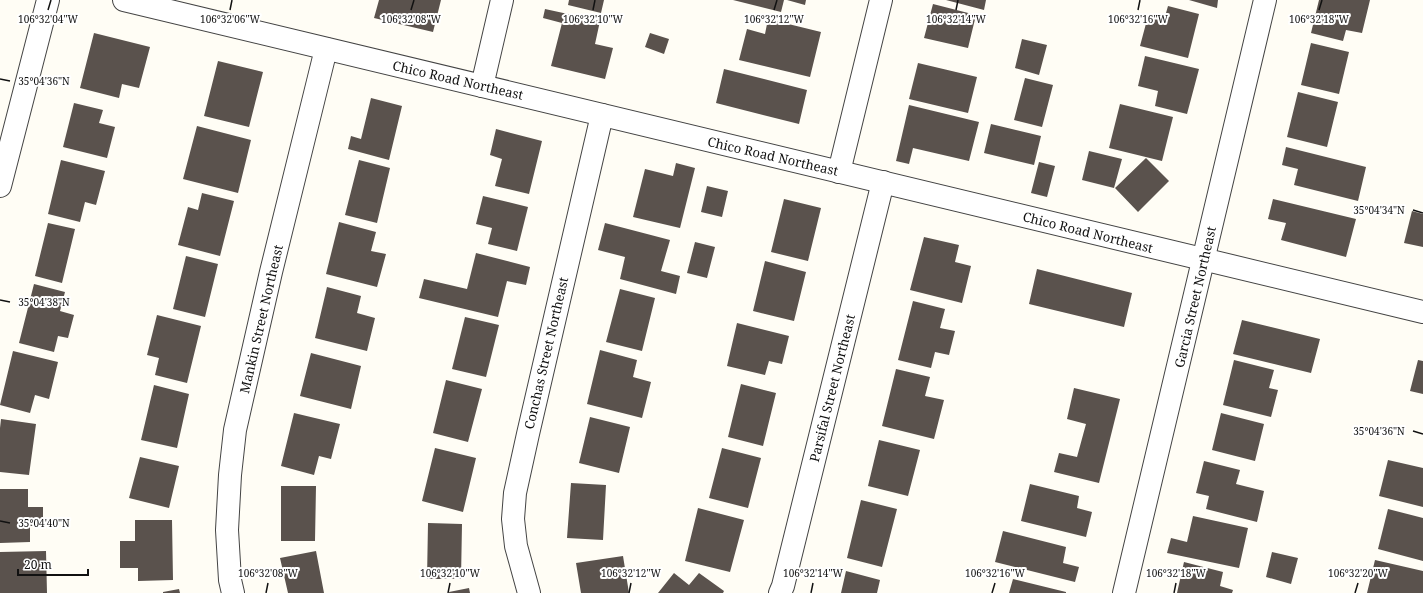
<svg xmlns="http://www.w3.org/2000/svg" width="1423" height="593" font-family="'Noto Serif',serif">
	<rect width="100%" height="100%" fill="#fffdf5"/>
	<path fill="#5a524d" d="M379,0H441L433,32L374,18Z
		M569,0H604L601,13L568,5Z
		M733,0H784L781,12Z
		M787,0H806L805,5Z
		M946,0H986L984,10Z
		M1189,0H1218L1217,8Z
		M1319,0H1370L1362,33L1346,30L1343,41L1311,33Z
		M933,4L976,15L968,48L924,38Z
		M1168,6L1199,14L1188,58L1140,46L1148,16L1164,20Z
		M545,9L600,21L595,44L613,48L605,79L551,66L562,23L543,18Z
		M768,19L821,32L810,77L739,60L747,29L765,34Z
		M94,33L150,47L139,88L122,84L119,98L80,88Z
		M650,33L669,39L664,54L645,47Z
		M1022,39L1047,45L1039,75L1015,68Z
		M1311,43L1349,52L1339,94L1301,85Z
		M1145,56L1199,69L1187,114L1155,106L1158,91L1138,86Z
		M218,61L263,72L249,127L204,116Z
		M918,63L977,77L968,113L909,99Z
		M724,69L807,90L799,124L716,103Z
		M1025,78L1053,85L1042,127L1014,120Z
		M1298,92L1338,102L1327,147L1287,137Z
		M371,98L402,106L389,160L348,149L351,136L361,139Z
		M74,103L103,110L99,123L115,127L107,158L63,147Z
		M1120,104L1173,117L1162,161L1109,148Z
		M909,105L979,122L969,161L913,148L909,164L896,161Z
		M991,124L1041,136L1034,165L984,153Z
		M197,126L251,140L238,193L183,179Z
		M496,129L542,141L529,194L495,186L502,159L490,155Z
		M1286,147L1366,167L1358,201L1294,185L1298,169L1282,165Z
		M1089,151L1122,159L1114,188L1082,180Z
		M1146,158L1169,181L1138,212L1115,188Z
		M61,160L105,171L96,205L85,202L80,222L48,214Z
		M359,160L390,168L377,223L345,215Z
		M1039,162L1055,166L1047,197L1031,193Z
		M676,163L695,168L680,228L633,217L645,169L673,176Z
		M707,186L728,191L722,217L701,212Z
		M202,193L234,201L220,256L178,245L188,207L198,210Z
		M483,196L528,207L517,251L488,244L492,228L476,224Z
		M784,199L821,208L808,261L771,252Z
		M1273,199L1356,219L1346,257L1281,240L1286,223L1268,219Z
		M1412,211L1423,214V247L1404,243Z
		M339,222L376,232L371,251L386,254L377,287L326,274Z
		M48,223L75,229L62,283L35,276Z
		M605,223L670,240L661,271L680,276L676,294L620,279L625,257L598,250Z
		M924,237L959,245L955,262L971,266L962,303L910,290Z
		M695,242L715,247L707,278L687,273Z
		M476,253L530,267L526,285L507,281L498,317L419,298L424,279L467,289Z
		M186,256L218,264L205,317L173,309Z
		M765,261L806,272L794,321L753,311Z
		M1037,269L1132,293L1124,327L1029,304Z
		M34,284L65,292L60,311L74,315L68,338L58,336L54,352L19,343Z
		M327,287L361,296L357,313L375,318L367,351L315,338Z
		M620,289L655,298L642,351L606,342Z
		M913,301L945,309L940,328L955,331L949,355L935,352L931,368L898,360Z
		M157,315L201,326L187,383L155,375L159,358L147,355Z
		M465,317L499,325L486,377L452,369Z
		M1242,320L1320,339L1311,373L1233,354Z
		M737,323L789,336L782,364L769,361L765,375L727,366Z
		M600,350L637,360L633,377L651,382L642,418L587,404Z
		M13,351L58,362L49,399L35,395L30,413L0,405Z
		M311,353L361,366L351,409L300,396Z
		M1234,360L1274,370L1269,388L1278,390L1271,417L1223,405Z
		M1418,360L1423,361V394L1410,391Z
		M896,369L930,377L925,396L944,400L934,439L882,426Z
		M446,380L482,389L468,442L433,433Z
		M741,384L776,393L763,446L728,437Z
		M154,385L189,394L177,448L141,440Z
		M1074,388L1120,399L1099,483L1054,472L1059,453L1077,457L1086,424L1067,419Z
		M294,413L340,424L331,459L319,456L314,475L281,466Z
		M1221,413L1264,424L1255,461L1212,450Z
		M590,417L630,427L619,473L579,463Z
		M1,419L36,424L29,475L0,472V428Z
		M879,440L920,450L908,496L868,486Z
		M435,448L476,458L463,512L422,501Z
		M722,448L761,458L748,508L709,498Z
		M140,457L179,466L169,508L129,498Z
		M1388,460L1423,468V507L1379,496Z
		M1204,461L1240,470L1236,484L1264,491L1257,522L1206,509L1209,496L1196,493Z
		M571,483L606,485L603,540L567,538Z
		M1030,484L1079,496L1077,508L1092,512L1086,537L1021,521Z
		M281,486H316L315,541H281Z
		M0,489H28V507H43V526H30V542L0,543Z
		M861,500L897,509L882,567L847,558Z
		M698,508L744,520L730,572L685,561Z
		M1388,509L1423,518V561L1378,549Z
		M1193,516L1248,528L1239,568L1167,553L1171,538L1187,542Z
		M135,520H172L173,580L138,581V568H120V541H135Z
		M428,523L462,524L461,579H427Z
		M1003,531L1066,547L1063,563L1079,567L1075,582L995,562Z
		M46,551L47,593H0V552Z
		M316,551L324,593H288L280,558Z
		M1272,552L1298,558L1291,584L1266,577Z
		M623,556L629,593H581L576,563Z
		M1375,560L1423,571V593H1367Z
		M1184,562L1223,572L1220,586L1233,590L1232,593H1177Z
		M846,571L880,580L877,593H841Z
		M674,573L689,585L699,573L724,591L723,593H658Z
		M1013,579L1066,592V593H1009Z
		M469,588L470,593H449V592Z
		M179,589L180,593H163V592Z"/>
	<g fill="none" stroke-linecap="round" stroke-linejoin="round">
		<defs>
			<path id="minor" d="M482,86L502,0
				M839,172L881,0
				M0,186L48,0
				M233,593L230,580L227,530L230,475L235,430L271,272L326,49
				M529,593L516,546L513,519L515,493L528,434L602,115
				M780,593L783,586L883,182
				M1124,593L1265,0"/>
			<path id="tertiary" d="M124,0L1423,312"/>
		</defs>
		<use href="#minor" stroke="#444" stroke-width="24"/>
		<use href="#tertiary" stroke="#444" stroke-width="24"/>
		<use href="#minor" stroke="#fff" stroke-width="22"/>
		<use href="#tertiary" stroke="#fff" stroke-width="22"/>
	</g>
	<path fill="none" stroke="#111" stroke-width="1.5" d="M48,10L51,0M230,10L232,0M411,10L414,0M593,10L595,0M774,10L777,0M956,10L958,0M1138,10L1140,0M1319,10L1322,0M0,79L10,81M1413,210L1423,213M0,300L10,302M1413,431L1423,434M0,521L10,523M266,593L268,583M448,593L450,583M629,593L631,583M811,593L813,583M992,593L995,583M1174,593L1176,583M1355,593L1358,583"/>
	<g text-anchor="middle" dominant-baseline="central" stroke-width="4" stroke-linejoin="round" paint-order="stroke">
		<g font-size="13" fill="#111" stroke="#fff">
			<text transform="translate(458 80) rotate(13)">Chico Road Northeast</text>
			<text transform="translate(773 156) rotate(13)">Chico Road Northeast</text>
			<text transform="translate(1088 232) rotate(14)">Chico Road Northeast</text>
			<text transform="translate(1195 297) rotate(-77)">Garcia Street Northeast</text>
			<text transform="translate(261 319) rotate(-77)">Mankin Street Northeast</text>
			<text transform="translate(546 353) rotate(-77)">Conchas Street Northeast</text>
			<text transform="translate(832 388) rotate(-76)">Parsifal Street Northeast</text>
		</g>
	</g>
	<g font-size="10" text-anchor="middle" fill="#111" stroke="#fff" stroke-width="4" stroke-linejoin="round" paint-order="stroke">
		<text x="48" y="23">106°32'04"W</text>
		<text x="230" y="23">106°32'06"W</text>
		<text x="411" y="23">106°32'08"W</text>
		<text x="593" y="23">106°32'10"W</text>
		<text x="774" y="23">106°32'12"W</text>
		<text x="956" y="23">106°32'14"W</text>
		<text x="1138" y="23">106°32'16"W</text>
		<text x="1319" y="23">106°32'18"W</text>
		<text x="44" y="85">35°04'36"N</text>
		<text x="1379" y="214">35°04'34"N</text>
		<text x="44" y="306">35°04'38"N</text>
		<text x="1379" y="435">35°04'36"N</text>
		<text x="44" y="527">35°04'40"N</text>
		<text x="268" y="577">106°32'08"W</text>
		<text x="450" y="577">106°32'10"W</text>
		<text x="631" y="577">106°32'12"W</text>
		<text x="813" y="577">106°32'14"W</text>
		<text x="995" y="577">106°32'16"W</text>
		<text x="1176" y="577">106°32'18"W</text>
		<text x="1358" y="577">106°32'20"W</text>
	</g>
	<path d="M18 569v6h70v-6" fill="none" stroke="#111111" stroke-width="2"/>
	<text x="24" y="569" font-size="12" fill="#111111" stroke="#ffffff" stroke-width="3" paint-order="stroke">20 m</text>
</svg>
